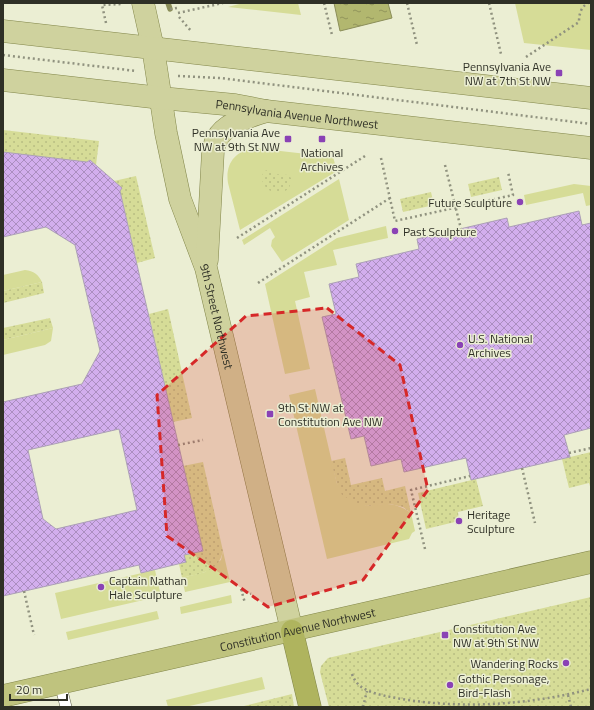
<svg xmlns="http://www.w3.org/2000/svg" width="594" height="710" font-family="'Titillium Web',sans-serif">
	<defs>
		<pattern id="park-dots" width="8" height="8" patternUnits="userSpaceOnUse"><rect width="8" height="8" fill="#d6dc97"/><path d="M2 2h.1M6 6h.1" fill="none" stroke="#b8bd82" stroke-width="1.8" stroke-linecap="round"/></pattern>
		<pattern id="water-ripples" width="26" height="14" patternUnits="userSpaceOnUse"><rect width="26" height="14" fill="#b2b76f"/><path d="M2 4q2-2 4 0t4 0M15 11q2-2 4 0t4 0" fill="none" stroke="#91955b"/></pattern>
		<pattern id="building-cross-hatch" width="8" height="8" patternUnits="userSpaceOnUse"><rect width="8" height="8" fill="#d2aeed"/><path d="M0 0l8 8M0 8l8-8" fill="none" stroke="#ab8ec0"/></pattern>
	</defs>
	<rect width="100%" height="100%" fill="#ebeed3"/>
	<path fill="#d6dc97" d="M243,3H298L301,15L228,7Z
		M515,3H591V50L524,43Z
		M254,148L333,157L337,171L240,230L228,183C225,164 235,151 254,148Z
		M339,179L349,220L282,262L271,246L272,240L275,237L270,228L244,245L242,240Z
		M574,184L591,186V205L586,206L583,193L526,205L524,195Z
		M386,226L388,238L333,250L337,265L304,272L310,297L295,301L310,369L285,374L265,284L337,238Z
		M25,270C34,271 38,274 42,282L3,291V275Z
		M53,328L51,341L45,345L3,355V340Z
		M315,389L337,484L366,506C384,503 396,502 411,513L415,531L412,533L409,539L327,559L289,395Z
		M223,551L230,582L185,592L182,578L205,572L221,560Z
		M155,570L161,596L61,619L55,593Z
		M231,595L232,603L181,614L180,607Z
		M157,611L159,619L68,640L66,632Z
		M262,677L265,689L185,707H168L166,700Z"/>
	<path fill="url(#park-dots)" d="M3,130L99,141L96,165L90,160L87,162L3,152Z
		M268,170L273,174L289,175L292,180L289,188L283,193C270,192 266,191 261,178L264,171Z
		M136,176L155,258L137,263L120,191L122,188L114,181Z
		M499,177L502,190L471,197L468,184Z
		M431,192L434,205L403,212L400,199Z
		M42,282L44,293L3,303V291Z
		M168,309L192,418L173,422L149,314Z
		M50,318L53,328L3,340V328Z
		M591,452V489L589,483L569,488L562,459Z
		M345,458L351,485L382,478L385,491L405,486L411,513L403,507L390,504L366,506L354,502L342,495L337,484L331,461Z
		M203,462L223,551C218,573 201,573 182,578L179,564L186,562L184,555L183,466Z
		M476,479L483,506L458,512L459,521L426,529L418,493Z
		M591,597V707H329L320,672L321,666L328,658Z
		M292,694L294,707H240Z"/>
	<path fill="url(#water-ripples)" stroke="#8b8e59" d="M334,3H388L392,18L340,31Z"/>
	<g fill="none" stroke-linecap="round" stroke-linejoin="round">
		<path stroke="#8b8e59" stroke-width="5.5" d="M168,3L170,9"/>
	</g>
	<path fill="url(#building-cross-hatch)" stroke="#aca0b6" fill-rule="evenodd" d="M3,152L87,162L90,160L122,188L120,191L203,551L184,555L186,562L141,573L139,565L3,596V402L82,384L100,351L75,245L46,227L3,237ZM119,429L137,510L56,529L43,519L28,450Z
		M579,211L582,225L591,223V428L564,435L570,457L471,480L466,458L404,472L401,459L371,466L364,436L351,439L322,317L336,314L329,284L359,277L356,264L419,249L417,239L507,218L509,227Z"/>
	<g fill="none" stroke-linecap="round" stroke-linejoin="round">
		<defs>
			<path id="service" d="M60,683L66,707"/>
			<g id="primary">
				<path id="s1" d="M143,3L153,48L166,133L180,199L206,268L292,631"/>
				<path d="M3,31L591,98"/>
				<path id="s2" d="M3,80L161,98L235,105L266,111L591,148"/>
				<path d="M207,260L213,151C214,147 215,142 217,139C226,122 250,117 266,111"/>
			</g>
			<g id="trunk">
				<path id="s3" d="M3,696L591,562"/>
			</g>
			<path id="motorway" d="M292,631L310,707"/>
		</defs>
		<use href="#service" stroke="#62644d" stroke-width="12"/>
		<use href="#primary" stroke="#82864a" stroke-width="23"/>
		<use href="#trunk" stroke="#82864a" stroke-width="23"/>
		<use href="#motorway" stroke="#82864a" stroke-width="23"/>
		<path stroke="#90927f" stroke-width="2.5" stroke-dasharray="2 3" stroke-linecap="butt" d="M324,3L332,35
			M407,3L417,45
			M489,3L501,54
			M170,9L177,8
			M178,13L223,3
			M179,17L192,32
			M106,23L102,5L123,4
			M3,55L136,71
			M526,57L579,22C579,14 581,7 588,3
			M178,76L220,78L591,124
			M381,158L395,221L513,195L508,172
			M445,165L461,229
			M237,238L365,156
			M258,283L390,198
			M178,445L203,440
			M569,453L591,448
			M522,468L535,523
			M425,549L411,490L470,476
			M241,589L245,603
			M241,590L251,594
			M24,591L34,635
			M352,674C357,689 372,693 386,696C452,710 525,706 591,689
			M568,695L571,707
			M363,707L367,691"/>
		<use href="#service" stroke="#fff" stroke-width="11"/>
		<use href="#primary" stroke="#cfd29e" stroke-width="22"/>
		<use href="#trunk" stroke="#bfc37e" stroke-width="22"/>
		<use href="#motorway" stroke="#afb45e" stroke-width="22"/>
	</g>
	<path fill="#d62828" fill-opacity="0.2" stroke="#d62828" stroke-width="3" stroke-dasharray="8 5" stroke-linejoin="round" d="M327,308L400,365L428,490L363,580L268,607L167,536L157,395L246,316Z"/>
	<g fill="#8a42b5" stroke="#ebeed3" stroke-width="1.5">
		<rect x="555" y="69" width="8" height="8" rx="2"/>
		<rect x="284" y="135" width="8" height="8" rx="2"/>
		<rect x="318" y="135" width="8" height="8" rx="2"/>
		<circle cx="520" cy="202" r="4"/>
		<circle cx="395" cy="231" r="4"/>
		<circle cx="460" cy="345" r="4"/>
		<rect x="266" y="410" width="8" height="8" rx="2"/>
		<circle cx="459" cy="521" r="4"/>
		<circle cx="101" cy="587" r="4"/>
		<rect x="441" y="631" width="8" height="8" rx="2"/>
		<circle cx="566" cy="663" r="4"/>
		<circle cx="450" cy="685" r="4"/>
	</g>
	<g text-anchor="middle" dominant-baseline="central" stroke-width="3" stroke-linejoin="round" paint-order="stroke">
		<g font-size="12" fill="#2f3026" stroke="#ebeed3" text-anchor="start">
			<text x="551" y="66" text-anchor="end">Pennsylvania Ave<tspan x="551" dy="14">NW at 7th St NW</tspan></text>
			<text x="280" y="132" text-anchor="end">Pennsylvania Ave<tspan x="280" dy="14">NW at 9th St NW</tspan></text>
			<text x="322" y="152" text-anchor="middle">National<tspan x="322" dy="14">Archives</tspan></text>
			<text x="512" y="202" text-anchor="end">Future Sculpture</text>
			<text x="403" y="231">Past Sculpture</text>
			<text x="468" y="338">U.S. National<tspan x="468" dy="14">Archives</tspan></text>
			<text x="278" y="407">9th St NW at<tspan x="278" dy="14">Constitution Ave NW</tspan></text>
			<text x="467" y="514">Heritage<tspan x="467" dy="14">Sculpture</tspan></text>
			<text x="109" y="580">Captain Nathan<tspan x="109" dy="14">Hale Sculpture</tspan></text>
			<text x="453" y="628">Constitution Ave<tspan x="453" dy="14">NW at 9th St NW</tspan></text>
			<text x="558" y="663" text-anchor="end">Wandering Rocks</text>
			<text x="458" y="678">Gothic Personage,<tspan x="458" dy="14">Bird-Flash</tspan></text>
		</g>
		<g font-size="12" fill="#2f3026" stroke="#ebeed3">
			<text stroke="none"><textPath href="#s2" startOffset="296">Pennsylvania Avenue Northwest</textPath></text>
			<text stroke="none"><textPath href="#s1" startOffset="323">9th Street Northwest</textPath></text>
			<text stroke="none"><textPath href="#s3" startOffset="302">Constitution Avenue Northwest</textPath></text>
		</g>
	</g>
	<rect width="594" height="710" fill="none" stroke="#2f3026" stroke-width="8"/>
	<path d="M10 694v6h57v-6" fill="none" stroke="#2f3026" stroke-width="2"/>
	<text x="16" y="694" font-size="12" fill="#2f3026" stroke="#ebeed3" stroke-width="3" paint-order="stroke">20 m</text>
</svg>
